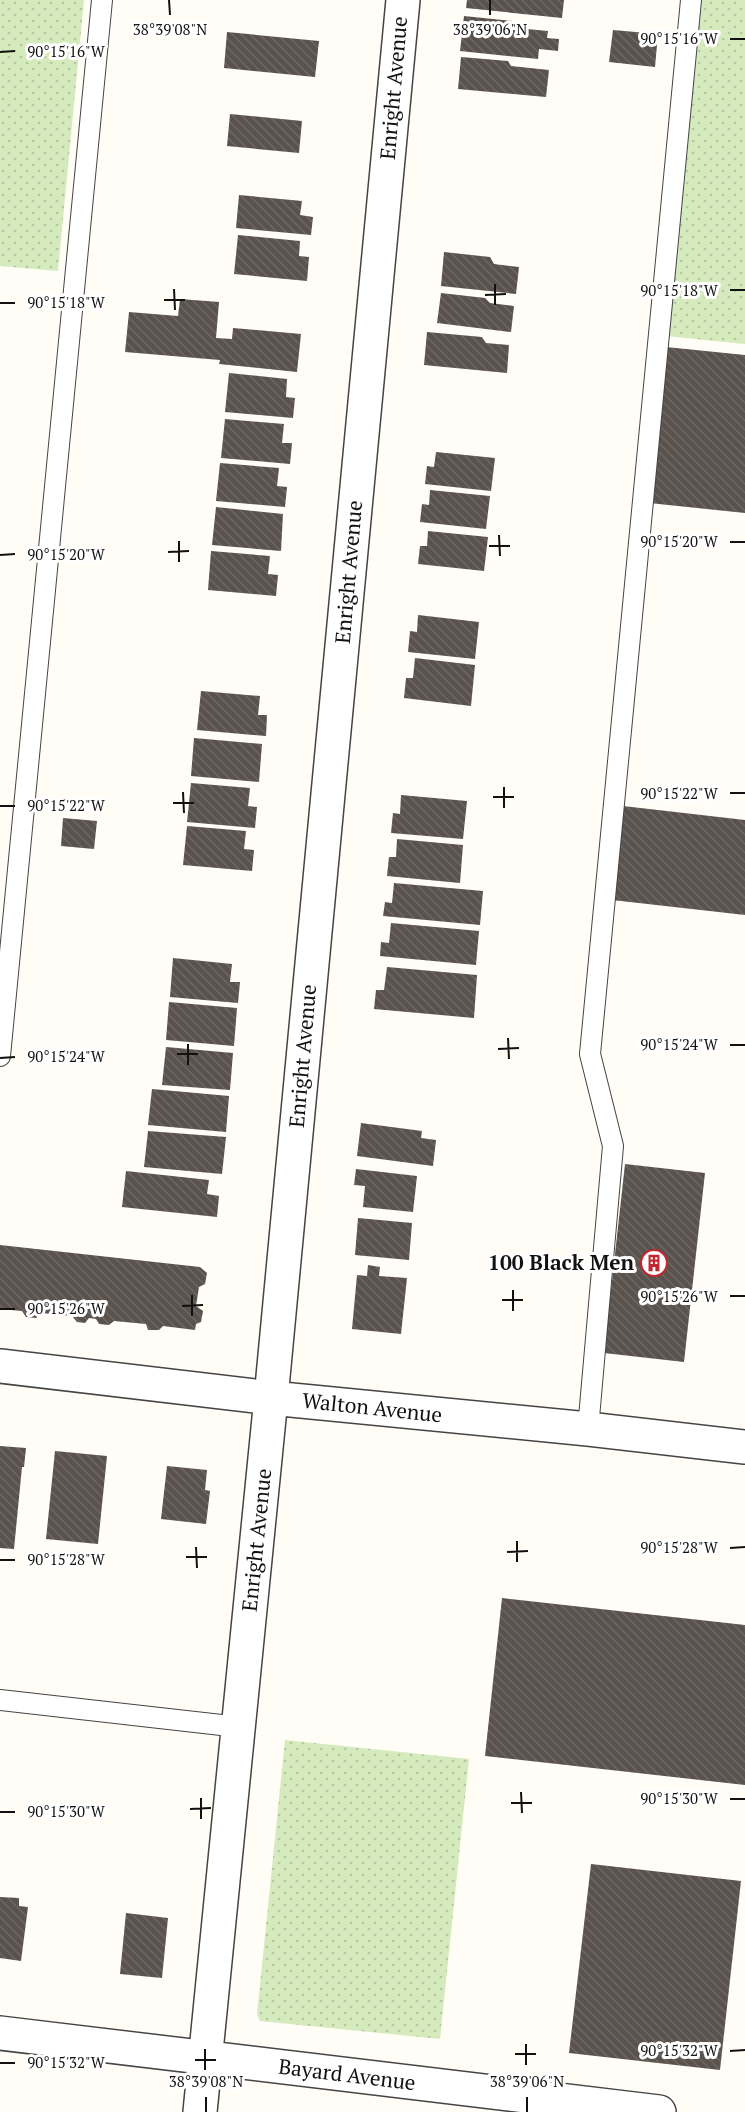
<svg xmlns="http://www.w3.org/2000/svg" width="745" height="2112" font-family="'PT Serif',serif">
<style>
.grass{fill:url(#grass-dots)}
.building{fill:url(#building-back-hatch)}
.lines{fill:none;stroke-linecap:round;stroke-linejoin:round}
.lane-casing{stroke:#444;stroke-width:22}
.street-casing{stroke:#444;stroke-width:36}
.lane{stroke:#fff;stroke-width:20}
.street{stroke:#fff;stroke-width:33}
.ticks{fill:none;stroke:#111;stroke-width:2}
.labels{text-anchor:middle;stroke-width:6;stroke-linejoin:round;paint-order:stroke}
.street-label{font-size:21px;fill:#111;stroke:#fff}
.poi-label{font-size:21px;font-weight:bold;fill:#111;stroke:#fff;text-anchor:end}
.ticks-label{font-size:15px;text-anchor:middle;fill:#111;stroke:#fff;stroke-width:6;stroke-linejoin:round;paint-order:stroke}
</style>
<defs>
<pattern id="grass-dots" width="8" height="8" patternUnits="userSpaceOnUse" patternTransform="scale(1.5)"><rect width="8" height="8" fill="#d5ebbd"/><path d="M2 2h.1M6 6h.1" fill="none" stroke="#b6c8a1" stroke-width="1.8" stroke-linecap="round"/></pattern>
<pattern id="building-back-hatch" width="6" height="6" patternUnits="userSpaceOnUse" patternTransform="scale(1.5)"><rect width="6" height="6" fill="#5a524d"/><path d="M-1 5l2 2M0 0l6 6M5-1l2 2" fill="none" stroke="#6d6662"/></pattern>
</defs>
<rect width="100%" height="100%" fill="#fffdf5"/>
<path class="grass" d="M0 0H84L58 271 0 266Z
M700 0H745V344L666 336Z
M285 1740 469 1759 440 2039 260 2021 257 2014Z"/>
<path class="building" d="M467 0H564L562 18 466 8Z
M464 16 513 21 517 28 548 31 547 38 559 39 558 51 539 49 538 59 460 51Z
M613 30 658 34 655 67 609 62Z
M227 32 319 41 315 77 224 68Z
M461 57 508 61 511 66 549 70 546 97 458 89Z
M230 114 302 121 299 153 227 146Z
M239 195 302 201 300 215 313 217 311 235 236 228Z
M238 235 300 241 299 256 309 257 307 281 234 274Z
M444 252 490 257 494 264 519 267 516 294 441 286Z
M441 293 485 298 490 303 514 306 511 332 437 323Z
M180 299 219 302 216 338 232 339 233 328 301 334 297 372 219 364 220 360 125 352 129 312 178 316Z
M427 332 482 337 486 343 509 345 507 373 424 365Z
M666 347 745 355V513L649 503Z
M229 373 287 379 286 397 295 398 293 418 225 412Z
M225 419 284 424 282 443H292L290 464 221 458Z
M436 452 495 458 491 491 425 484 427 466 434 467Z
M220 463 279 468 277 486 287 487 285 507 216 501Z
M430 490 490 496 486 529 420 522 422 504 429 505Z
M216 507 283 514 281 551 212 545Z
M428 531 488 537 484 571 418 564 420 546H427Z
M211 551 270 556 268 574 278 575 276 596 208 590Z
M418 615 479 622 475 659 408 652 410 631 417 632Z
M415 658 475 665 471 706 404 698 406 678H413Z
M201 691 260 696 258 715H267L266 736 197 730Z
M194 738 262 744 259 782 191 776Z
M191 783 250 788 248 806 257 807 255 828 187 822Z
M401 795 467 801 463 839 391 833 393 813 400 814Z
M623 806 745 820V915L612 900Z
M63 818 97 821 94 849 61 846Z
M187 826 246 831 244 849 254 850 252 871 183 865Z
M397 839 463 845 460 883 387 876 389 857H396Z
M394 883 483 891 480 925 383 916 385 902 392 903Z
M391 923 479 931 476 965 380 956 381 942 389 943Z
M173 958 232 964 230 982H240L238 1003 170 997Z
M387 967 477 975 474 1018 374 1009 376 990H384Z
M169 1002 237 1008 234 1046 166 1040Z
M166 1047 233 1053 230 1090 162 1085Z
M152 1089 229 1096 226 1132 148 1125Z
M361 1123 422 1131 421 1138 436 1140 433 1166 357 1156Z
M148 1131 226 1137 222 1174 144 1167Z
M625 1164 705 1173 684 1362 604 1353Z
M356 1169 417 1176 413 1212 363 1207 365 1186 354 1185Z
M126 1171 209 1180 207 1194 219 1196 217 1217 122 1207Z
M358 1218 412 1223 409 1260 355 1255Z
M0 1245 200 1267 207 1273 205 1284 199 1287 196 1306 203 1311 201 1322 196 1324 195 1330 163 1326 159 1330H148L146 1324 114 1321 109 1325 99 1324 96 1319 89 1318 85 1323 77 1322 72 1316 41 1313 36 1318 26 1317 22 1311 0 1309Z
M368 1265 380 1267 379 1276 407 1278 401 1334 352 1329 357 1275 367 1276Z
M0 1446 26 1448 24 1467H22L14 1549 0 1548Z
M55 1451 107 1456 98 1544 46 1539Z
M167 1466 207 1470 205 1490 210 1491 206 1524 161 1519Z
M502 1598 745 1625V1785L485 1756Z
M591 1864 741 1881 720 2070 569 2053Z
M0 1897 19 1898V1906L28 1907 21 1961 0 1958Z
M126 1913 168 1918 162 1978 120 1974Z"/>
<g class="lines">
<defs>
<path id="lane" d="M0 1056 102 0
M588 1429 613 1146 590 1054 691 0
M0 1700 239 1727"/>
<path id="street" d="M0 1366 271 1398 588 1429 745 1447
M0 2033 659 2112
M200 2112 271 1398 403 0"/>
</defs>
<use href="#lane" class="lane-casing"/>
<use href="#street" class="street-casing"/>
<use href="#lane" class="lane"/>
<use href="#street" class="street"/>
</g>
<path class="ticks" d="M169 0 170 15M490 0V15M730 39H745M0 52 15 51M495 284V305M174 289 175 310M730 290H745M485 295 506 294M164 300H185M0 303H15M499 535 500 556M179 541V562M730 542H745M489 546H510M168 552 189 551M0 555 15 554M504 787V808M183 792 184 813M730 793H745M493 797H514M173 803H194M0 806H15M508 1038 509 1059M188 1044V1065M730 1045H745M498 1049 519 1048M177 1054H198M0 1058 15 1057M513 1290V1311M192 1295V1316M730 1296H745M502 1300H523M182 1306 203 1305M0 1309H15M517 1541V1562M196 1547 197 1568M730 1548 745 1547M507 1552 528 1551M186 1557H207M0 1560H15M521 1792 522 1813M201 1798V1819M730 1799H745M511 1803H532M190 1809 211 1808M0 1812H15M526 2044V2065M205 2049V2070M730 2051 745 2050M515 2054H536M195 2060H216M0 2063H15M206 2097V2112M527 2097V2112"/>
<defs>
<symbol id="building-ring" viewBox="-11 -11 22 22"><circle r="9.5" fill="#fff" stroke="#c4262e" stroke-width="1.5"/><path d="M-4-6H4V6H1V3H-1V6H-4ZM-2.5-4.3h1.7v1.8h-1.7ZM.8-4.3h1.7v1.8H.8ZM-2.5-1h1.7V.8h-1.7ZM.8-1h1.7V.8H.8Z" fill="#c4262e"/></symbol>
</defs>
<g fill-rule="evenodd">
<use href="#building-ring" x="639" y="1248" width="30" height="30"/>
</g>
<g class="labels">
<g class="street-label">
<text transform="translate(394 88) rotate(-85)" y="7">Enright Avenue</text>
<text transform="translate(349 572) rotate(-85)" y="7">Enright Avenue</text>
<text transform="translate(303 1056) rotate(-85)" y="7">Enright Avenue</text>
<text transform="translate(372 1408) rotate(6)" y="7">Walton Avenue</text>
<text transform="translate(257 1540) rotate(-84)" y="7">Enright Avenue</text>
<text transform="translate(347 2075) rotate(7)" y="7">Bayard Avenue</text>
</g>
<g class="poi-label">
<text x="634" y="1270">100 Black Men</text>
</g>
</g>
<g class="ticks-label">
<text x="170" y="35">38°39'08"N</text>
<text x="490" y="35">38°39'06"N</text>
<text x="679" y="44">90°15'16"W</text>
<text x="66" y="57">90°15'16"W</text>
<text x="679" y="296">90°15'18"W</text>
<text x="66" y="308">90°15'18"W</text>
<text x="679" y="547">90°15'20"W</text>
<text x="66" y="560">90°15'20"W</text>
<text x="679" y="799">90°15'22"W</text>
<text x="66" y="811">90°15'22"W</text>
<text x="679" y="1050">90°15'24"W</text>
<text x="66" y="1062">90°15'24"W</text>
<text x="679" y="1302">90°15'26"W</text>
<text x="66" y="1314">90°15'26"W</text>
<text x="679" y="1553">90°15'28"W</text>
<text x="66" y="1565">90°15'28"W</text>
<text x="679" y="1804">90°15'30"W</text>
<text x="66" y="1817">90°15'30"W</text>
<text x="679" y="2056">90°15'32"W</text>
<text x="66" y="2068">90°15'32"W</text>
<text x="206" y="2087">38°39'08"N</text>
<text x="527" y="2087">38°39'06"N</text>
</g>
</svg>
